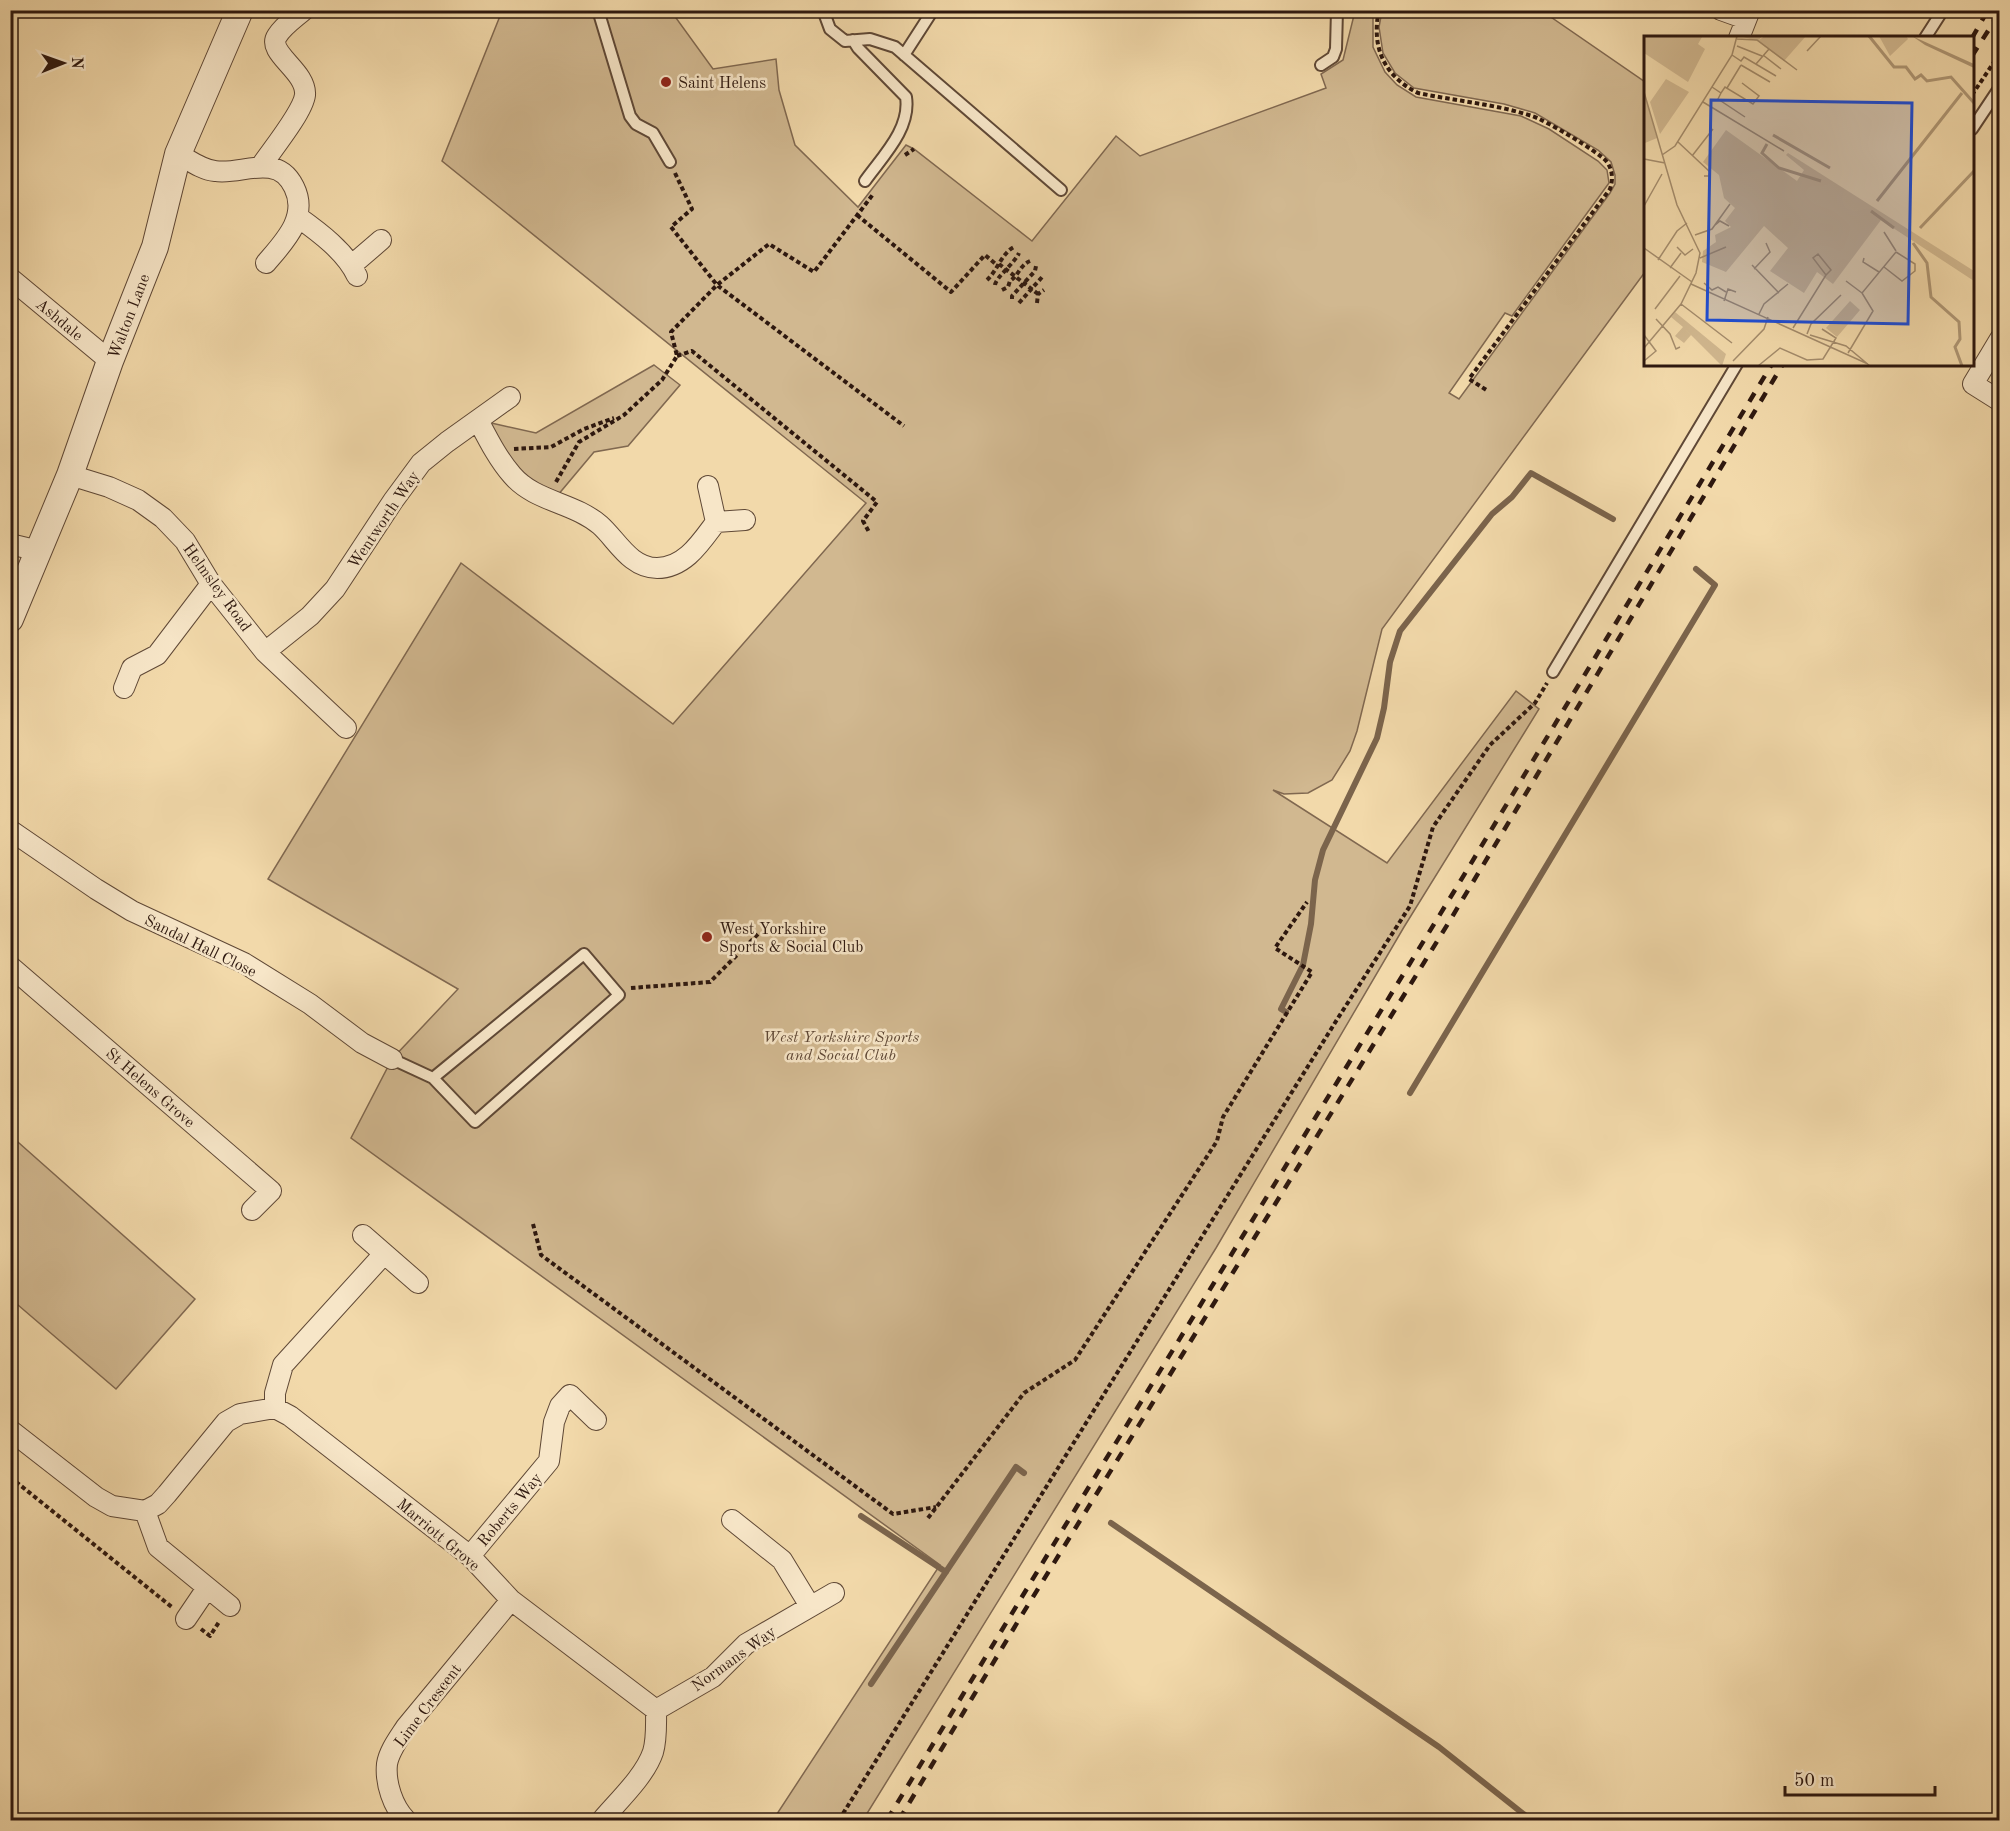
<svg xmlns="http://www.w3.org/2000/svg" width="2010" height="1831" font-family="'Old Standard TT',serif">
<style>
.green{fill:#d1b890;stroke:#806850;stroke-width:1.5}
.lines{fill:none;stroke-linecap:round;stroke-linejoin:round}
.stream{stroke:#7b644c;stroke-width:6}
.service-casing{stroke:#5f4836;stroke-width:14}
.minor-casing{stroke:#5f4836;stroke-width:22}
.tertiary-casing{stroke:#5f4836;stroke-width:28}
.path{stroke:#2e180f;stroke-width:4;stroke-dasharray:4.5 3;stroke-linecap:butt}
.service{stroke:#f7e6c8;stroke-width:10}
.minor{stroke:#f7e6c8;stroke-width:20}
.tertiary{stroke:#f7e6c8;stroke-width:26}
.rail{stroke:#2e180f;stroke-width:4.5;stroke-dasharray:10 10;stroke-linecap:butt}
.poi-dot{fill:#8f2418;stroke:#f7e6c8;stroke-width:2}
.labels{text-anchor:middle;stroke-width:5;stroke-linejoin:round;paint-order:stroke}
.poi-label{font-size:16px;fill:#2e180f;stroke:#f7e6c8;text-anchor:start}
.street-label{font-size:16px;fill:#2e180f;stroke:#f7e6c8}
.park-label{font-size:16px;font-style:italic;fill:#5f4836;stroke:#f7e6c8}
.inset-river{fill:none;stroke:#af9775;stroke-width:3}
.inset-road{fill:none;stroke:#a48c6c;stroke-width:1.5}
.view{fill:#1d4ed8;fill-opacity:0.15;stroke:#1d4ed8;stroke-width:3}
.inset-edge{fill:none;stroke:#2e180f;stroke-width:3}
</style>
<rect width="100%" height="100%" fill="#f2d9aa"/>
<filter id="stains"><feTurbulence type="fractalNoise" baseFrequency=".00333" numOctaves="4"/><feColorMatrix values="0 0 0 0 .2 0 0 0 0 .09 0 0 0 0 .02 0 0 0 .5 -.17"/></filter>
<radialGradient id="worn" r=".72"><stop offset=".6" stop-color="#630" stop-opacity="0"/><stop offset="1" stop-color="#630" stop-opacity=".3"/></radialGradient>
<path class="green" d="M502 11H671L713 69 776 59 779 90 795 145 858 207 906 145 914 149 1032 241 1116 136 1140 156 1326 88 1321 74 1343 60 1355 11H1375L1373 15V47L1385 72 1397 85 1416 97 1521 116 1549 129 1598 161 1607 170 1609 183 1512 316 1505 313 1449 393 1459 399 1610 193 1615 184V175L1611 162 1598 150 1535 113 1504 104 1414 88 1395 73 1383 53 1379 27 1382 11H1542L1645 82V272L1382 629 1357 731 1350 751 1332 780 1308 793 1284 794 1273 790 1387 863 1516 691 1539 709 1404 927 1216 1248 863 1820H773L940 1565 351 1138 392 1059 458 989 268 879 461 563 673 724 866 503 442 161Z
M654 365 680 385 628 446 594 452 552 502 530 492 478 420 536 433Z
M10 1135 195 1299 116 1389 11 1299Z"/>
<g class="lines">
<path class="stream" d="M1286 1012 1281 1009 1303 965 1311 924 1315 880 1323 850 1377 738 1384 708 1390 662 1400 631 1492 514 1512 497 1531 473 1613 519
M1410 1093 1715 585 1696 569
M861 1516 946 1572
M1111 1523 1439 1747 1531 1820
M871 1684 1016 1467 1024 1473"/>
<defs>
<path id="service" d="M598 10 630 116 636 124 653 133 670 162
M823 10 830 29 845 41 870 39 895 47 1061 190
M1925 38 1943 10
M853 40 858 48 906 97C911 129 882 157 865 181
M904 55 933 10
M1321 65 1333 57 1336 49 1337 10
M1972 129 2000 87
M1553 672 1737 364
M392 1059 433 1078 584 954 619 995 475 1122 433 1078"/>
<path id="minor" d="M1721 10 1746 19
M1739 38 1750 10
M178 154C189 160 202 170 215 171 233 174 252 165 270 168 281 169 289 177 294 187 309 217 284 242 266 263
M261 166C271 151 303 112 305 95 307 71 266 53 277 36 283 26 295 18 304 10
M298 217C319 232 346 252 357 276
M352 265 381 240
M10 278 110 361
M2000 339 1973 384 2000 401
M478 420C488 439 498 459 512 475 535 502 573 502 600 525 617 540 630 568 657 568 685 568 701 542 716 522
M70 475 109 487 138 500 163 518 185 541 211 584 265 652 346 728
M708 486 716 522 745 520
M10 544 39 551
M265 652 310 616 335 589 393 501 421 463 447 442 510 397
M124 688 132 668 157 655 211 584
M10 830 96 889 132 911 244 963 310 1004 362 1043 392 1059
M10 966 271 1191 252 1210
M363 1235 418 1283
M275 1408V1393L283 1365 383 1255
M10 1430 96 1497 112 1506 145 1511 158 1504 167 1494 226 1422 240 1414 275 1408 290 1416 470 1556 511 1600 656 1710
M145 1511 158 1547 230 1606
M732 1520 782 1560 810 1606
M470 1556 549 1461 554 1422 560 1406 570 1395 596 1420
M186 1619 207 1588
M656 1710 713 1677 746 1644 834 1593
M406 1820C393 1807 385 1783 387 1764 389 1751 399 1738 406 1727L511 1600
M602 1820C618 1801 645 1776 653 1752 657 1739 656 1723 656 1710"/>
<path id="tertiary" d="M10 619 70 475 110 361 155 247 178 154 240 10"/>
</defs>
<use href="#service" class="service-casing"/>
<use href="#minor" class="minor-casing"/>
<use href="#tertiary" class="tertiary-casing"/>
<path class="path" d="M1379 10C1371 47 1384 76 1418 93 1456 101 1495 104 1532 116 1545 120 1599 152 1607 162 1613 171 1613 180 1610 189L1469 379 1488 391
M1972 95 2000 53
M905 155 914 149
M675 173 692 209 671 227 717 285 904 426
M857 215 951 292 985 255 998 266
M999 264 1038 294
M987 280C997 271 1002 253 1014 247
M995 285C996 277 1014 264 1019 253
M1002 290 1008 287 1010 281C1019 275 1020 265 1030 261
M1012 299V296L1035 271 1036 266
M1019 303 1043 276
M1037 303 1038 294 1044 290
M677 356 692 351 877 502 863 521 869 532
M514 449 551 447 584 429 614 418
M556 482 579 442 624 415 662 380 677 356 671 332 717 285 769 244 814 272 874 193
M631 988 710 982 759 933
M533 1224 541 1255 893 1514 936 1507
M10 1477 173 1608
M928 1518 1024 1393 1075 1360 1217 1141 1223 1117 1312 972 1275 948 1307 902
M201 1629 210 1636 219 1622
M839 1820 1338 1018 1410 906 1433 827 1490 745 1535 703 1547 683"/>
<use href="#service" class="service"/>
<use href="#minor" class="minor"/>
<use href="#tertiary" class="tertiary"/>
<path class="rail" d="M1972 38 1988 10
M1972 56 2000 12
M887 1820 1060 1534 1458 885 1772 364
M899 1820 1020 1618 1449 922 1783 364"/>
</g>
<g class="poi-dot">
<circle cx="666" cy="82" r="6"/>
<circle cx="707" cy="937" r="6"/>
</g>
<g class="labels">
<g class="poi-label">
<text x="678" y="88">Saint Helens</text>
<text x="719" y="934">West Yorkshire<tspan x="719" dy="18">Sports &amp; Social Club</tspan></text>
</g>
<g class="street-label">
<text transform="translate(128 316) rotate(-69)" y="6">Walton Lane</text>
<text transform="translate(60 319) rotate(40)" y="6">Ashdale</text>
<text transform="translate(383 519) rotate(-56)" y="6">Wentworth Way</text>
<text transform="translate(218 587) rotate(54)" y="6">Helmsley Road</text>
<text transform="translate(201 945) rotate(26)" y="6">Sandal Hall Close</text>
<text transform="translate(151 1087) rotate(41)" y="6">St Helens Grove</text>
<text transform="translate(509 1509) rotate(-50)" y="6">Roberts Way</text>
<text transform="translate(439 1534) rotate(40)" y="6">Marriott Grove</text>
<text transform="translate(733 1658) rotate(-36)" y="6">Normans Way</text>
<text transform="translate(427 1705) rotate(-53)" y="6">Lime Crescent</text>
</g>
<g class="park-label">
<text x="841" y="1042">West Yorkshire Sports<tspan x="841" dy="18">and Social Club</tspan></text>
</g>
</g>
<g transform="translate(1644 36)">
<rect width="330" height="330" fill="#f2d9aa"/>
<path d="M0 0 58 1 54 8 61 13 44 46 0 17ZM96 0H118L115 4 121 0H162L140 25 113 5ZM235 0H262L264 3 246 20ZM22 43 45 56 16 98 6 66ZM0 56 13 102 1 107 0 123ZM82 94 153 145 160 134 142 119 144 117 330 235V245L237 184 189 248 173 236 160 257 126 235 144 212 120 190 82 236 58 226 59 215 72 206 71 199 87 191 81 185 91 172 80 162 75 139 59 126ZM206 265 216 274 193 301 182 292ZM31 276 82 318 78 330 41 293 47 299 40 307 31 300 39 291 27 281Z" fill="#d1b890"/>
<path d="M268 0 330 28V32L281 9Z" fill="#af9775"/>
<path class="inset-river" d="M225 0 250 31H262L271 43 277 39 283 45 307 41 330 67M129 99 186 132M123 108 118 117 135 132 177 145M233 165 318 57M227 175 250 192M276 192 330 135M269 207 283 227 287 261 315 286 316 303 311 311 318 330"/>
<path class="inset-road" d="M93 3 113 4 153 34M93 10 118 20M163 15 177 0M88 19 97 25 100 21 132 40M119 19 137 33M112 28 125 13M97 29 126 46M68 51 77 57 81 51 109 68 115 60 98 47M83 52 97 29M0 56 33 169 56 217 52 237 37 268 0 312M77 57 74 63 101 81M59 66 140 115M34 106 66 136 65 140H60M18 119 31 110 88 19 93 0M48 120 69 93M0 123 21 127M0 170 18 138M70 190 76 185 85 190M240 196 252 215M51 199 68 193 86 168M33 211 41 219 49 213M0 212 48 246M56 222 82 211M220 222 219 226 235 236M14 224 33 195 43 187M108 229 135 257M240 231 258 245 271 235V228L252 216M26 232 37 217M110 233 126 216 122 207M202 245 218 257M60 247 68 254 74 251 82 256M47 248 224 328M80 265 84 253 92 256M37 268 88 307M11 273 36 240M115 278 120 268 144 248M12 283 26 298 32 313 36 311M149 292 182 239 169 222 174 218 187 234 182 239M163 298 167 288 197 259M0 299 12 315 0 325M166 299 202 310 226 330M204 317 229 275 218 257 252 216M89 325 120 293 124 281M114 330 136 312 163 324 179 323 192 302 178 293"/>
<path class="view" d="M67 64 268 67 264 288 63 284Z"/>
<rect width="330" height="330" class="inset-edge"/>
</g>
<rect width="2010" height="1831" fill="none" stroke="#f2d9aa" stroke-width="36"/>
<rect x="12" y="12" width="1986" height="1807" fill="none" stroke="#2e180f" stroke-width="3"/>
<rect x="18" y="18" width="1974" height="1795" fill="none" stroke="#2e180f" stroke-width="1.5"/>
<g transform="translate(63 63) rotate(89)" stroke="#f7e6c8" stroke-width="4.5" paint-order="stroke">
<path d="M0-4.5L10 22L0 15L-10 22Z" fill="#2e180f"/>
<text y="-9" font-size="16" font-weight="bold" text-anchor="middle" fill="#2e180f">N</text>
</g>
<path d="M1785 1786v9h150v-9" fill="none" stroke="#2e180f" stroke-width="3"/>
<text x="1794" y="1786" font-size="18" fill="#2e180f" stroke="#f7e6c8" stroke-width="4.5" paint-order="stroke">50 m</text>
<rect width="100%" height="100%" filter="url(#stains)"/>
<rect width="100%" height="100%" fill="url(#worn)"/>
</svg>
